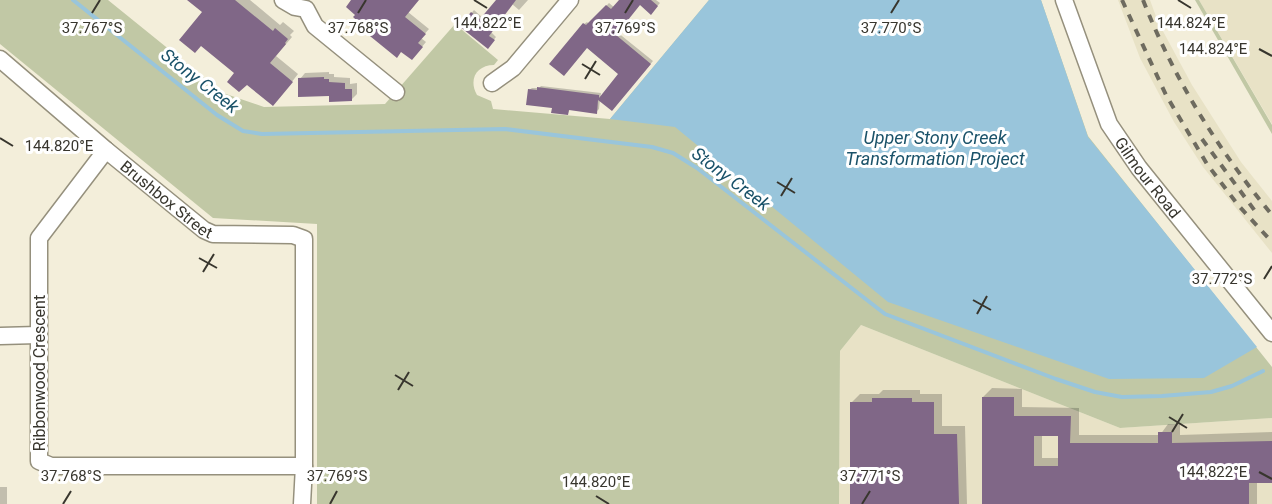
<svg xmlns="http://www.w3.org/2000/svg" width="1272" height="504" font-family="Roboto,sans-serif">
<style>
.built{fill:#e8e2c6}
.green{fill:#c1c8a5}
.water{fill:#99c5db}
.shadow{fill:#0003;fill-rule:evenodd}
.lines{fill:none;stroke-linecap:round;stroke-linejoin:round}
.stream{stroke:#99c5db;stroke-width:4}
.building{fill:#806787;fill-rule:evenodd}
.minor-casing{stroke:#95907d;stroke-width:19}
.minor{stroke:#fff;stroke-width:16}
.rail{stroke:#6e6b5f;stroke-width:4;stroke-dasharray:8 8;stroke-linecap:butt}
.ticks{fill:none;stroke:#38362e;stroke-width:2}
.labels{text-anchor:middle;stroke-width:6;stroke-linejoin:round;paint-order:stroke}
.street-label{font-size:16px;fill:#38362e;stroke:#fff}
.water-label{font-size:18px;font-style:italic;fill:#1a5269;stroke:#fff}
.ticks-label{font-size:15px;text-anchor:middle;fill:#38362e;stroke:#fff;stroke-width:6;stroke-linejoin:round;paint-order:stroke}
</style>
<rect width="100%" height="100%" fill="#f3eeda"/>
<path class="built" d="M1118 0H1150L1158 22 1192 85 1241 162 1272 201V253L1203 167 1174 122 1140 58Z
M1199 0H1272V125V124Z
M861 325 1120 428 1272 418V504H839L840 351Z"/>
<path class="green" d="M0 0H108L223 93 264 107 385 104 455 24 498 60 494 65C477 65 468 79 477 95L491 101 493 109 610 119 709 0H1041L1088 136 1272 367V418L1120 428 861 325 840 351 839 504H317V224L213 218 0 44Z
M1195 0H1199L1272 125V134Z"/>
<path class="water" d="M709 0H1041L1088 137 1257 347 1204 378 1109 379 888 302 675 127 610 119Z"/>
<path class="shadow" d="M190 0H250L280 25 283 22 294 31 290 35 292 37 276 56 298 74 280 97 247 83 236 73 204 12Z
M352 0H418L408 12 429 29 421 38 426 42 416 54 357 15Z
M498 0H528L519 10 512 4 491 32 496 37 488 47 461 26 474 10 483 18Z
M621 0H656L660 3 651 13 640 4 617 32 653 61 614 107 600 99 599 109 596 112 570 109 568 113 553 106 529 90 532 88H539L541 86 601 93 600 99 621 74 584 24 587 22 589 24 609 3 615 8Z
M329 72V74H334V77L350 78V84L357 83V94L351 100 330 95 300 79 305 73Z
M992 388 1022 389V407L1079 408V435H1160L1168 424H1180V435L1272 432V481H1257V504H983V397ZM1042 434H1060L1059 458H1042Z
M883 390H920V394H942V426H965L967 504H851V403L860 394H879Z
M0 487H7V504H0Z"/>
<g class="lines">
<path class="stream" d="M73 0 217 115 243 131 262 134 505 129 652 147 673 153 697 168 885 314 1056 379 1095 392 1122 397 1162 396 1211 392 1232 386 1263 371"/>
</g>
<path class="building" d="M187 0H235L273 31 275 28 288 39 285 43 286 44 270 63 293 82 273 106 247 85 239 92 227 82 234 73 201 46 195 53 179 40 202 12Z
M351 0H419L405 17 426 34 418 43 423 47 412 60 401 52 397 58 365 32 367 30 353 17 355 15 346 7Z
M496 0H516L489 36 495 40 488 49 459 26 471 12 480 19Z
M619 0H651L658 6 651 15 640 5 616 35 651 64 612 111 598 100 597 114 569 110 568 115 551 113 552 108 526 105 528 89 537 90V87L599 95V98L618 74 587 48 564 76 549 64 583 23 586 25 606 5 611 9Z
M324 77V79H329V82L345 83V89H352V101L329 102V96L298 97V78Z
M982 397H1014V416H1071L1070 443H1158V432H1172V443L1272 441V483H1249V504H982ZM1034 436H1058V466H1034Z
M872 398H912V402H934V434H957L959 504H850V402H872Z"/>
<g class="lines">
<defs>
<g id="minor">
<path d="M283 0 295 7 306 9 315 26 396 92"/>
<path id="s1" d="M1064 0 1109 124 1139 168 1272 333"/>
<path id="s2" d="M0 59 106 150 204 230 213 234 293 235 304 239V466L302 504"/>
<path d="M492 83 513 68 570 0"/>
<path d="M106 150 39 238V461L51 466H304"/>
<path d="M0 336 38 335"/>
</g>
</defs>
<use href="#minor" class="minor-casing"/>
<use href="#minor" class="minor"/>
<path class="rail" d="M1122 0 1166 95 1207 164 1238 205 1272 242
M1143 0C1175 81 1217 148 1272 215
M1202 139 1255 211"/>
</g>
<path class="ticks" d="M474 0 487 8M1178 0 1191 8M92 13 100 0M358 13 366 0M625 13 633 0M891 13 899 0M1259 49 1272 56M582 64 600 75M585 79 596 61M0 138 13 146M777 182 795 193M781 196 792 178M199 258 217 268M203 272 214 254M1264 279 1272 266M973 300 991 310M977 314 987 296M395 375 413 386M398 390 409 372M1169 417 1187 428M1172 432 1183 414M1259 472 1272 479M596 496 609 504M63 504 71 491M330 504 337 491M862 504 870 491"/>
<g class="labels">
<g class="street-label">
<text dy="6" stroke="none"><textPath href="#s1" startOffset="198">Gilmour Road</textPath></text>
<text dy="6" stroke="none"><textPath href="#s2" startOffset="218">Brushbox Street</textPath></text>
<text transform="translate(39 373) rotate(-90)" y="6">Ribbonwood Crescent</text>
</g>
<g class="water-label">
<text transform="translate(200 81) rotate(38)" y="6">Stony Creek</text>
<text x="935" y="144">Upper Stony Creek<tspan x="935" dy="21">Transformation Project</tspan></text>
<text transform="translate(731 179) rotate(37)" y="6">Stony Creek</text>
</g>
</g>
<g class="ticks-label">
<text x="487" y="28">144.822°E</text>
<text x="1191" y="28">144.824°E</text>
<text x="92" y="33">37.767°S</text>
<text x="358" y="33">37.768°S</text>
<text x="625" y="33">37.769°S</text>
<text x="891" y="33">37.770°S</text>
<text x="1213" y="54">144.824°E</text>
<text x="59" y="151">144.820°E</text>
<text x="1222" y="284">37.772°S</text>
<text x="1213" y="477">144.822°E</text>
<text x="71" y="481">37.768°S</text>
<text x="337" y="481">37.769°S</text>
<text x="870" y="481">37.771°S</text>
<text x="596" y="487">144.820°E</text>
</g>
</svg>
